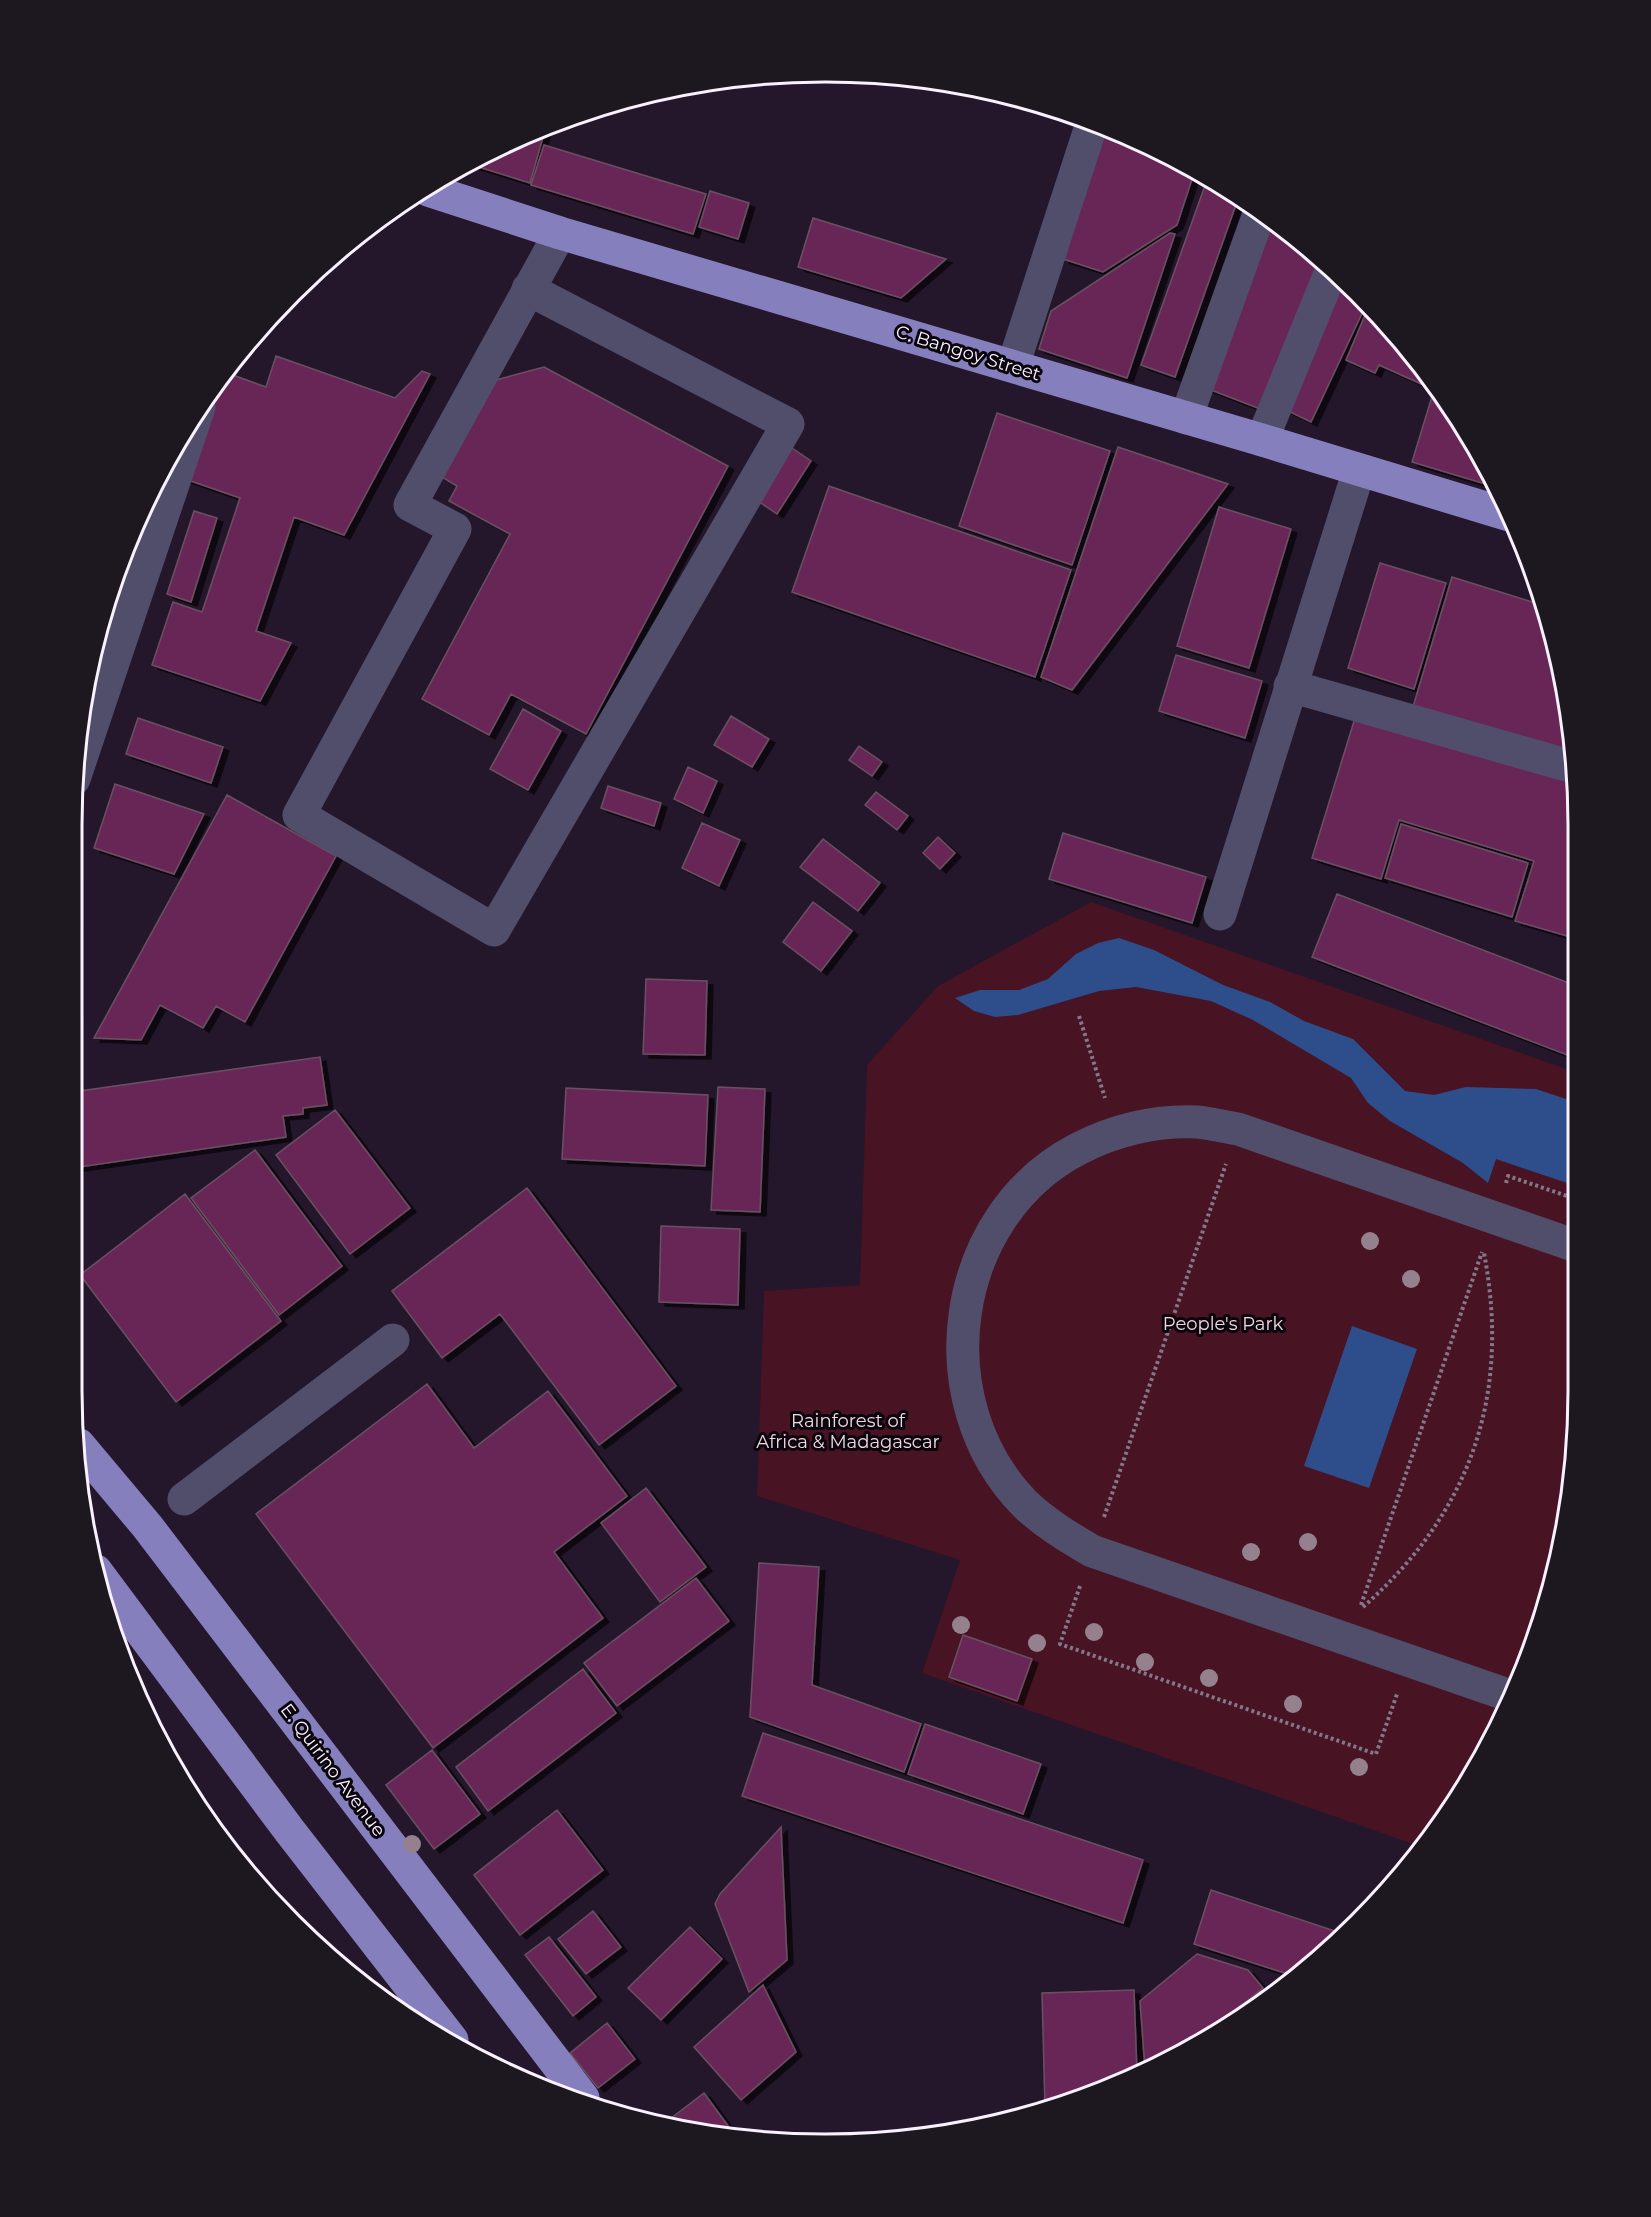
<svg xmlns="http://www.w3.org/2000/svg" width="1651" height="2217" font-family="Montserrat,sans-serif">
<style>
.green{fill:#481323}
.water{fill:#2e4e8b}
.building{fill:#682856;stroke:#6b5062;stroke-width:1.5;filter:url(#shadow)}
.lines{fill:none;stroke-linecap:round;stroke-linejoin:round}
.path{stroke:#837889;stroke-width:4;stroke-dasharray:3 3;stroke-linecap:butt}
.minor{stroke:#514e6c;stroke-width:33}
.major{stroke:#867fbd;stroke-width:33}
.tree{fill:#95818d}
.labels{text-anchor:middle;stroke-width:6;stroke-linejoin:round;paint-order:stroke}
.street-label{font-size:18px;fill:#f9f1fd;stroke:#0a050d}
.park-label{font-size:18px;fill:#f2d9dd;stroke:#0a050d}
.rim{fill:none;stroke:#f9f1fd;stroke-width:3}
</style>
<defs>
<filter id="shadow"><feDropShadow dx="6" dy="4" stdDeviation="0" flood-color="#0009"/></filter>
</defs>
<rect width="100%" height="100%" fill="#24162b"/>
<path class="green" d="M1091 902 1575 1072 1577 1441 1539 1633 1478 1768 1422 1847 922 1673 960 1560 757 1496 764 1291 860 1285 867 1065 938 986Z"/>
<path class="water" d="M1119 938 1154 950 1223 985 1270 1002 1304 1021 1353 1039 1405 1091 1434 1095 1466 1087 1536 1089 1575 1102 1576 1186 1496 1159 1488 1183 1463 1163 1390 1121 1368 1103 1351 1078 1253 1020 1211 1001 1136 987 1099 991 1018 1015 995 1017 974 1011 955 998 980 990H1019L1048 979 1076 954 1098 943Z
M1352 1326 1417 1349 1369 1488 1304 1466Z"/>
<path class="building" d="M1105 129 1195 170 1177 225 1103 272 1063 259Z
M545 130 530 183 469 164 493 150Z
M544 145 706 194 693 234 531 185Z
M1208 177 1238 199 1175 377 1141 365Z
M710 191 749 203 738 239 699 227Z
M813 218 946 259 901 298 798 267Z
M1272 223 1322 259 1263 410 1206 388Z
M1170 233 1175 234 1127 378 1039 349 1051 311Z
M1343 282 1366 305 1311 422 1284 409Z
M1368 308 1423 367 1437 391 1379 365 1375 373 1346 360Z
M276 356 395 398 422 371 430 374 344 535 294 517 256 631 291 643 260 701 152 665 173 602 202 612 240 498 162 471 199 407 227 373 266 387Z
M544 367 728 466 586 734 511 694 489 735 422 699 510 534 449 501 457 486 442 477 492 381Z
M1433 393 1440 396 1492 486 1412 462Z
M997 413 1110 451 1072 565 959 526Z
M789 446 811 461 777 514 755 499Z
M1118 447 1228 484 1072 690 1041 677Z
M829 486 1071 570 1035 677 792 592Z
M1219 507 1291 529 1249 668 1177 646Z
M194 511 217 518 191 602 167 594Z
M1380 563 1446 583 1414 689 1348 668Z
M1452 577 1539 604 1573 727V759L1412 710Z
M1176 655 1262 681 1245 738 1159 711Z
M1358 708 1573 774 1574 938 1515 921 1534 861 1399 820 1381 879 1312 858Z
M523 709 561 731 528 790 490 769Z
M731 716 769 739 752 767 714 745Z
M138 718 223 747 211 783 126 754Z
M859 746 882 762 872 776 849 760Z
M688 767 717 781 703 813 674 799Z
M115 784 204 814 174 874 94 848Z
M608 786 661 803 654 826 601 808Z
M876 792 908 816 897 830 865 805Z
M227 795 336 856 245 1022 216 1006 203 1028 160 1005 141 1040 94 1038Z
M702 823 740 840 719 886 682 868Z
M1401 824 1528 863 1512 917 1385 878Z
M1063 833 1206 877 1192 923 1049 879Z
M938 837 955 853 940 869 923 853Z
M823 839 880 883 858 911 800 867Z
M1337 894 1574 985 1575 1058 1312 957Z
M813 902 852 931 821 971 783 942Z
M646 979 707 981 705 1055 643 1054Z
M320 1057 327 1105 303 1108V1114L283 1116 286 1137 73 1168V1092Z
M718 1087 765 1089 760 1212 711 1210Z
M566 1088 708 1095 705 1166 562 1159Z
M335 1110 410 1208 350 1254 276 1155Z
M255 1150 342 1266 279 1315 191 1198Z
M527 1188 676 1386 599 1445 500 1314 442 1358 392 1291Z
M185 1194 281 1321 176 1402 80 1275Z
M661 1226 740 1229 738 1305 659 1302Z
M427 1384 474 1448 548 1391 627 1496 554 1552 603 1618 433 1748 256 1514Z
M646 1488 706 1567 660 1602 601 1523Z
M759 1563 819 1567 812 1685 921 1724 904 1772 750 1717Z
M696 1578 729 1621 617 1706 584 1663Z
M963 1635 1032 1659 1017 1701 949 1677Z
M583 1669 616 1713 488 1811 456 1767Z
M925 1724 1041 1764 1023 1814 908 1774Z
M763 1733 1143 1860 1123 1923 742 1796Z
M432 1750 480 1814 434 1849 386 1785Z
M557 1810 603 1870 520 1935 474 1875Z
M781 1827 787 1960 749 1992 715 1904 720 1894Z
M1211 1890 1344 1934 1297 1977 1194 1944Z
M593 1911 621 1947 586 1974 558 1939Z
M690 1927 722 1959 661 2020 628 1988Z
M549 1937 596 1997 573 2016 525 1955Z
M1197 1954 1248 1970 1263 1988 1210 2032 1145 2069 1140 2001Z
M1284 1983 1289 1984 1257 2005 1256 2003Z
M763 1985 796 2052 741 2100 694 2047Z
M1134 1990 1137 2074 1114 2088 1045 2108 1042 1993Z
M607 2023 635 2059 598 2088 570 2053Z
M704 2093 734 2134 679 2131 662 2125Z"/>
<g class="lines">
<path class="path" d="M1079 1016 1105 1098
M1506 1183 1508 1176 1576 1199
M1104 1517 1226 1164
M1080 1586 1060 1644 1376 1754 1397 1694
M1361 1605 1482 1252
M1363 1607C1471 1512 1511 1395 1484 1253"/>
<path class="minor" d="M528 289 788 424 494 930 299 815 455 529 410 505 560 233
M1013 366 1092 123
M1186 418 1259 214
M1262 440 1332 269
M1290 686 1573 767
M74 779 199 407
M1220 914 1359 470
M184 1499 393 1340
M1511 1696 1092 1551C1068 1537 1045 1523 1025 1504 924 1401 949 1216 1078 1149 1114 1130 1157 1120 1197 1122 1211 1123 1224 1127 1238 1129L1576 1246"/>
<path class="major" d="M428 190 560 233 1262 440 1509 515
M79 1445 147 1526 583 2098
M96 1571 289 1830 452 2040"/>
</g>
<g class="tree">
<circle cx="1370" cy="1241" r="9"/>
<circle cx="1411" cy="1279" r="9"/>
<circle cx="1308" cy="1542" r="9"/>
<circle cx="1251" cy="1552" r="9"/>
<circle cx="961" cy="1625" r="9"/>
<circle cx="1094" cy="1632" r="9"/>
<circle cx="1037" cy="1643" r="9"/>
<circle cx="1145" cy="1662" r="9"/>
<circle cx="1209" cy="1678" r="9"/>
<circle cx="1293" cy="1704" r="9"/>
<circle cx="1359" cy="1767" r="9"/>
<circle cx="412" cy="1844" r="9"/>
</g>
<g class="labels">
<g class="street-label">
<text transform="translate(968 353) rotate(17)" y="6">C. Bangoy Street</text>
<text transform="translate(333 1770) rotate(53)" y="6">E. Quirino Avenue</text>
</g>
<g class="park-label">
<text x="1223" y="1330">People's Park</text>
<text x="848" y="1427">Rainforest of<tspan x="848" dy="21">Africa &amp; Madagascar</tspan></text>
</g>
</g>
<path d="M0 0H1651V2217H0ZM825 82H825A743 743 0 0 1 1568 825V1391A743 743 0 0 1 825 2134H825A743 743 0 0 1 82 1391V825A743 743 0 0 1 825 82Z" fill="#1d1820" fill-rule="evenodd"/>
<path class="rim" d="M825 82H825A743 743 0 0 1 1568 825V1391A743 743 0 0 1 825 2134H825A743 743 0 0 1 82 1391V825A743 743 0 0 1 825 82Z"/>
</svg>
